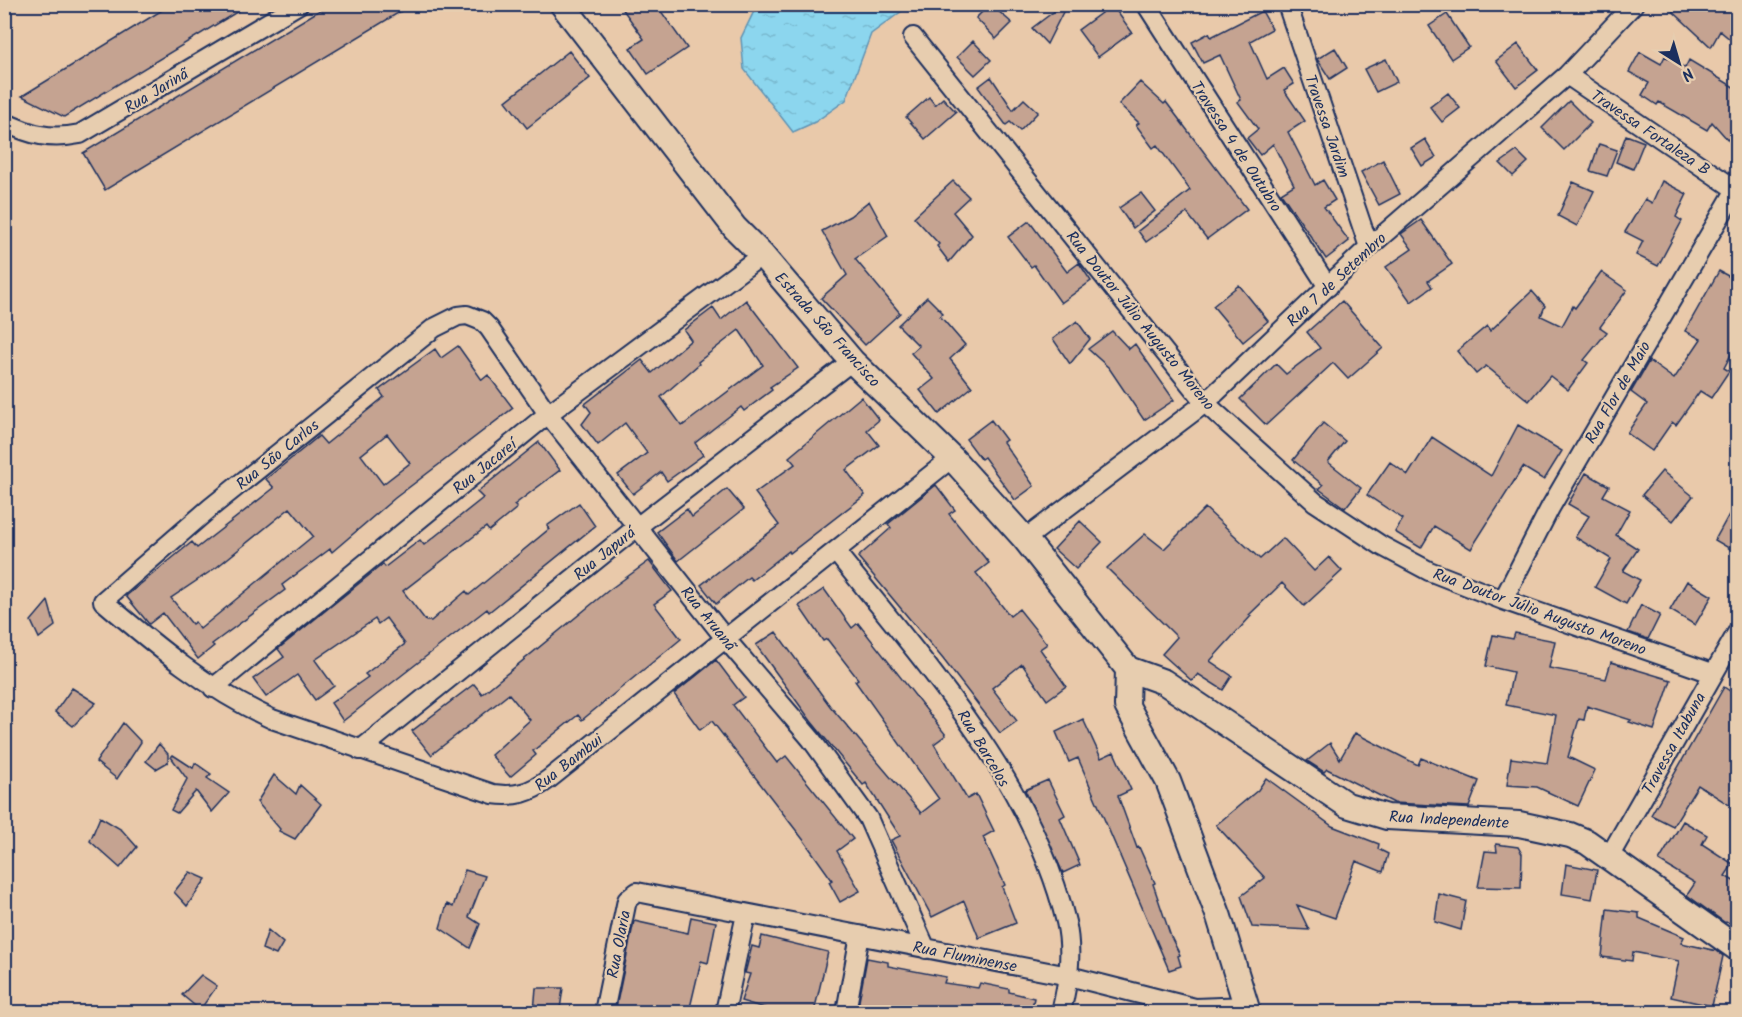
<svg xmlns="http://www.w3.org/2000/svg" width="1742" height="1017" font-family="Kalam,sans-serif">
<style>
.water{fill:url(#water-ripples);stroke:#5f93b4;stroke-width:1.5}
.building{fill:#c5a391;stroke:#1b2f5e;stroke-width:1.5;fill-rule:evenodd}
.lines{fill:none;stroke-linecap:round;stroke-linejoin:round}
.minor-casing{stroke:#1b2f5e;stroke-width:22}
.tertiary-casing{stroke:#1b2f5e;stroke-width:28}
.minor{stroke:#e7cdaf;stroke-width:18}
.tertiary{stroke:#e7cdaf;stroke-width:24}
.labels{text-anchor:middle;stroke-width:4.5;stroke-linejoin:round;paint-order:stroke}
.street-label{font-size:16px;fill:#1b2f5e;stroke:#e7cdaf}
</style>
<defs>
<pattern id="water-ripples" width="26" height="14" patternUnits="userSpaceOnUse" patternTransform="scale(1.5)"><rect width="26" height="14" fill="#8cd6ee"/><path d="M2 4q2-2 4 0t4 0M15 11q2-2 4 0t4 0" fill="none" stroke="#78b8ce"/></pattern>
</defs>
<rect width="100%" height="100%" fill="#e9c9aa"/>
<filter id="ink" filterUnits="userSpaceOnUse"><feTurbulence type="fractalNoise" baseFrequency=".0167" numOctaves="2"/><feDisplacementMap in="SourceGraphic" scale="12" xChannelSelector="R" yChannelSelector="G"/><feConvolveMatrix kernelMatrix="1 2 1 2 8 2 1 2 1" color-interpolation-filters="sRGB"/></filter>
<g filter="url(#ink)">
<path class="water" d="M757 5V4L910 5 871 34 846 100 815 122 793 132 744 69 741 38Z"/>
<path class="building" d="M172 4H250L64 117 22 96Z
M330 4H413L105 190 83 153Z
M619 4H656L687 48 648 74 630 48 644 39Z
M990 4 1012 23 996 39 976 18Z
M1064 4H1067L1047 44 1032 28Z
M1665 4H1737V45L1720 31 1711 47Z
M1112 5 1132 32 1098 57 1078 30Z
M1262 11 1272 29 1250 41 1267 79 1284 68 1294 84 1284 90 1305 121 1288 132 1315 185 1323 180 1335 200 1324 207 1349 241 1326 259 1281 193 1294 185 1273 144 1260 155 1247 138 1258 129 1238 102 1241 100 1220 55 1203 63 1192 42 1209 33 1211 37Z
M1447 14 1469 47 1451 59 1429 26Z
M973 41 991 60 975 75 957 57Z
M1518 44 1538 70 1516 87 1496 61Z
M1335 48 1347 68 1330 79 1317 59Z
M569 51 590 78 527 128 506 101Z
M1640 52 1661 64 1665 56 1685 68 1689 60 1737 89V150L1712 122 1707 130 1659 102 1657 105 1642 95 1649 83 1629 72Z
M1386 59 1397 82 1376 92 1364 69Z
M991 77 1013 110 1024 99 1038 112 1020 131 1010 122 1006 125 978 87Z
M1140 82 1164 104 1166 102 1247 209 1207 239 1187 213 1146 242 1138 231 1190 190 1157 145 1153 148 1136 125 1139 123 1119 104Z
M1448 93 1460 108 1442 122 1430 107Z
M929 97 935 105 943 98 956 112 925 139 906 117Z
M1569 101 1591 123 1564 150 1542 128Z
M1626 135 1644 142 1633 169 1616 162Z
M1425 139 1436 157 1422 166 1411 148Z
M1599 144 1617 150 1607 176 1590 171Z
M1517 151 1528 162 1513 176 1500 163Z
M1383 160 1400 194 1379 205 1361 172Z
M953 181 969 197 953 212 972 235 949 262 937 246 939 244 914 217Z
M1662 181 1687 194 1676 217 1682 221 1658 266 1636 255 1643 241 1625 232 1645 199 1652 203Z
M1573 182 1594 191 1577 226 1558 216Z
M1141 193 1155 211 1133 228 1119 208Z
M869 201 888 236 855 259 900 313 865 345 821 298 847 275 822 231 850 216Z
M1421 220 1452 264 1428 281 1432 287 1411 302 1386 267 1412 249 1401 234Z
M1029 221 1067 272 1079 263 1091 281 1061 303 1034 265 1031 267 1008 237Z
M1719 271 1737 281V343L1724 368 1729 371 1711 398 1700 391 1676 425 1672 422 1652 451 1627 433 1647 404 1631 392 1649 361 1674 379 1701 339 1685 331Z
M1601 272 1627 290 1600 327 1607 332 1584 360 1588 363 1568 390 1550 376 1529 401 1486 366 1476 374 1457 351 1487 326 1490 331 1532 291 1545 306 1541 316 1562 326 1573 306 1575 308Z
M1239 285 1268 321 1243 342 1213 306Z
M927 297 943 313 940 316 965 345 950 359 972 387 939 414 920 390 934 379 911 353 919 346 898 325Z
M746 300 798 368 770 387 772 390 744 411 741 407 695 443 703 455 667 481 661 472 633 494 618 475 647 453 625 423 598 445 582 424 591 412 585 404 642 360 652 373 691 340 684 330 713 308 721 320ZM739 330 763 365 682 426 661 397 699 364 698 362Z
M1342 301 1383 348 1348 379 1333 363 1266 425 1240 399 1276 364 1286 374 1320 348 1307 332Z
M1077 321 1090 339 1070 364 1053 339Z
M1112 331 1129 349 1135 344 1174 400 1144 420 1109 368 1088 349Z
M458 346 482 380 488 375 513 408 395 498 332 552 330 549 282 585 285 590 212 644 214 646 198 659 163 613 149 624 126 596 192 542 197 548 274 488 266 479 319 436 326 444 384 397 379 390 435 349 441 358ZM387 434 410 463 383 484 361 455ZM290 508 313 536 200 629 195 622 192 624 171 598 217 567Z
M861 397 879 420 867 430 879 445 846 470 865 495 790 553 789 551 752 580 749 577 716 604 701 585 779 525 755 493 795 464 789 457Z
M991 420 1006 440 1003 442 1034 486 1015 500 984 457 981 459 966 439Z
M1323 423 1345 441 1328 462 1361 488 1345 508 1319 489 1323 485 1293 460Z
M1518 425 1562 451 1544 480 1523 467 1471 549 1434 526 1421 548 1395 532 1403 519 1367 495 1390 462 1408 475 1432 437 1491 476Z
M539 442 560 470 514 505 517 508 489 531 486 527 403 591 426 621H431L466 591 469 595 549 529 547 526 579 503 595 526 489 612 487 609 343 721 331 703 368 677 365 674 405 644 386 618 378 624 375 619 315 660 334 686 315 700 297 675 266 697 253 679 284 657 278 649 383 564 385 567 420 540 424 545 483 498 477 492Z
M1662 471 1693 496 1673 521 1642 495Z
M1586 473 1609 486 1603 496 1630 510 1616 535 1638 549 1623 571 1640 580 1626 604 1595 587 1611 559 1575 537 1589 516 1568 504Z
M936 485 955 510 949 514 989 563 976 573 1010 616 1019 609 1047 644 1040 649 1066 686 1047 700 1022 664 992 688 1017 721 1000 733 943 659 858 557 891 528 888 524Z
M727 489 744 509 678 561 657 532 687 509 692 517Z
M1737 500V553L1715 540Z
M1205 508 1260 559 1283 538 1314 571 1329 557 1342 571 1304 606 1282 583 1249 615 1251 616 1210 661 1232 676 1223 690 1198 674 1192 681 1162 654 1177 637 1107 568 1145 534 1164 549Z
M1080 521 1102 542 1076 569 1054 549Z
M649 561 672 591 654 604 681 639 582 720 578 715 533 751 536 755 510 777 491 755 530 720 509 694 431 755 412 731 474 684 482 694 609 590Z
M1687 581 1712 596 1695 625 1670 610Z
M824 589 852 628 858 623 946 735 934 744 967 799 976 794 994 831 983 837 1005 885 1002 887 1016 923 979 938 964 901 932 917 891 840 900 836 866 783 863 785 811 721 756 645 776 632 830 706 921 813 939 799 855 681 858 679 827 639 823 641 799 606Z
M48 601 55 626 39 638 31 621Z
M1641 605 1660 615 1648 639 1628 632Z
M1515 633 1555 641 1549 668 1606 679 1611 662 1671 680 1654 730 1629 722 1631 720 1587 706 1584 720 1579 719 1568 757 1595 770 1578 806 1537 787 1507 785 1511 758 1547 763 1556 715 1506 705 1513 672 1486 666 1493 635 1513 639Z
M716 660 744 697 733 705 777 763 786 756 853 839 837 851 860 891 840 902 829 882 832 880 805 842 712 721 700 730 674 694Z
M1724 687 1737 696V810L1698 785 1673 826 1651 815Z
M72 688 96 703 73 726 55 712Z
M1083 719 1101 758 1114 752 1131 790 1118 796 1137 848 1139 847 1155 883 1153 884 1171 937 1180 955 1178 956 1181 966 1169 970 1078 758 1069 762 1056 732Z
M123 723 141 742 117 779 96 762Z
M1355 733 1418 765 1421 758 1479 781 1469 807 1394 803 1327 769 1324 772 1307 761 1330 743 1340 759Z
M159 744 168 754V762L156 769 146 761Z
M173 755 193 768 195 763 211 774 207 778 229 793 212 812 196 791 177 813 171 810 187 779 171 757Z
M274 775 296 794 300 785 321 804 295 839 279 831 280 829 257 802Z
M1266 778 1332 826 1379 844 1378 849 1388 854 1383 872 1356 861 1335 918 1297 905 1309 930 1252 927 1241 896 1265 878 1216 825 1258 790Z
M1048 780 1065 815 1060 818 1080 865 1063 873 1025 790Z
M100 817 122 830 137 847 120 868 90 841Z
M1683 821 1707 835 1702 844 1733 864 1725 876 1737 883V914L1733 923 1724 922 1687 895 1695 883 1659 861Z
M1496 844 1518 847 1522 854 1521 888 1478 887 1485 851 1497 852Z
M1566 864 1597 870 1592 899 1562 894Z
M465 870 485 876 469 917 480 924 470 948 440 928 447 904 453 907Z
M190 872 206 879 187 906 174 892Z
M1439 894 1466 901 1461 930 1435 922Z
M1607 909 1639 913V918L1684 937 1681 943 1717 951 1723 956 1712 1006 1671 997 1679 961 1633 952 1632 961 1602 957Z
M691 917 716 922 708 963 701 961 689 1012H615L634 921 688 933Z
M268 930 283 943 276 955 262 949Z
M762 936 828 952 814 1012H778L741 1001 750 974 745 973 752 946 759 948Z
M867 958 888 962V966L946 977 944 983 978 988 980 983 1009 989V992L1034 998 1031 1012H857Z
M201 975 217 986 200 1010 182 995Z
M536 988H563L560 1009 534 1011Z"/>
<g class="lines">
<defs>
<path id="minor" d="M1146 4 1328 287
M1287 4 1369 247
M913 37 1205 403 1315 502 1382 546 1429 571 1503 600 1712 673
M1567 75 1735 189
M4 122C31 135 50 140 80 134L299 4
M1025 539 1205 403 1369 247 1567 75 1634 4
M836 552C924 663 1032 780 1066 922 1073 952 1068 983 1061 1012
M1503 600 1550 508 1738 186
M213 688 548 414 762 255
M360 750 637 527 852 361
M1609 857 1738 631
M926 949 868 818 811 739 724 637 548 414 489 328 482 321 467 315 458 316 434 328 210 508 103 601C156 646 208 690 272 719L493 794C516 797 530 793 549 779L952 458
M604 1012 627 900 637 892 1069 976 1195 1008 1247 1006
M725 1012 746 914
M846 1012 860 935"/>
<path id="tertiary" d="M562 4 735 228 762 255 852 361 952 458 1025 539 1128 669 1164 682 1347 805 1387 817 1519 824 1570 835 1587 842 1738 949
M1128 669 1127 706 1168 781 1219 917 1248 1012"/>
</defs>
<use href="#minor" class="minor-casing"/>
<use href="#tertiary" class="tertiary-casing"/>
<use href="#minor" class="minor"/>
<use href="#tertiary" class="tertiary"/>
</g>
</g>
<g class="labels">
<g class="street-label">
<text transform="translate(156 90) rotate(-31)" y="6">Rua Jarinã</text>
<text transform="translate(1328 126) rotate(71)" y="6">Travessa Jardim</text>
<text transform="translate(1651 132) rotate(34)" y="6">Travessa Fortaleza B</text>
<text transform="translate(1237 146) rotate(57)" y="6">Travessa 4 de Outubro</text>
<text transform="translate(1336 279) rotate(-43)" y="6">Rua 7 de Setembro</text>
<text transform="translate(1141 320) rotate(51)" y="6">Rua Doutor Júlio Augusto Moreno</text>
<text transform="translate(828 329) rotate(48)" y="6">Estrada São Francisco</text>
<text transform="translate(1617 392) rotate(-60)" y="6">Rua Flor de Maio</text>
<text transform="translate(277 454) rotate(-39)" y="6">Rua São Carlos</text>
<text transform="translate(484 466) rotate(-39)" y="6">Rua Jacareí</text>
<text transform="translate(604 553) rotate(-39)" y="6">Rua Japurá</text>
<text transform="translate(1540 611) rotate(20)" y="6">Rua Doutor Júlio Augusto Moreno</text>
<text transform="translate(709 618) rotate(51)" y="6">Rua Aruanã</text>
<text transform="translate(1673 743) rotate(-61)" y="6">Travessa Itabuna</text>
<text transform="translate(984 748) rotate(59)" y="6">Rua Barcelos</text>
<text transform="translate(568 762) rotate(-38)" y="6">Rua Bambui</text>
<text transform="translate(1449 819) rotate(3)" y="6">Rua Independente</text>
<text transform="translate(618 944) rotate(-79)" y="6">Rua Olaria</text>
<text transform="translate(965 956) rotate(11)" y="6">Rua Fluminense</text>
</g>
</g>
<rect width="1742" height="1017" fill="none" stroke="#e7cdaf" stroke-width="24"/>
<rect x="12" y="12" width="1718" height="993" fill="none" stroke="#1b2f5e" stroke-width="2" filter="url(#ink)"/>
<g transform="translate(1679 63) rotate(143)" stroke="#e7cdaf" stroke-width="4.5" paint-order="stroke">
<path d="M0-4.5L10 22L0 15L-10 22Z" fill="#1b2f5e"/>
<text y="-9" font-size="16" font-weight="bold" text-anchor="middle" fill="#1b2f5e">N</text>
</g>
</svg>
